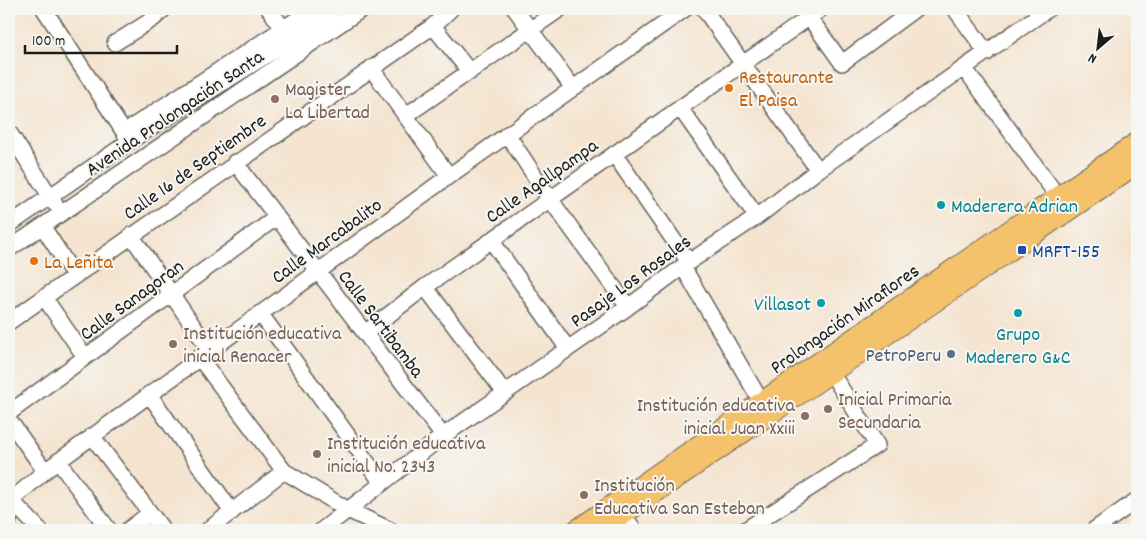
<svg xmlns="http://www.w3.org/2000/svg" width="1146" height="539" font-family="Dekko,sans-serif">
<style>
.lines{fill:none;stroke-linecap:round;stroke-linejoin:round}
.minor-casing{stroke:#68625b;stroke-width:18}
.major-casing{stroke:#68625b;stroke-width:21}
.minor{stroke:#fff;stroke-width:15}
.major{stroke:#f4c26a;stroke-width:19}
.food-dot{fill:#e8710a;stroke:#f6f6f2;stroke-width:2}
.education-dot{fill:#8d6e63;stroke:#f6f6f2;stroke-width:2}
.culture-dot{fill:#0f9aa8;stroke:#f6f6f2;stroke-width:2}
.transit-dot{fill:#1a4fb4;stroke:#f6f6f2;stroke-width:2}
.service-dot{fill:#5c6f8a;stroke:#f6f6f2;stroke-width:2}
.labels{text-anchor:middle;stroke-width:4;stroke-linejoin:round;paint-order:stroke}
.food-label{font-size:20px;fill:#c56008;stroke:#f6f6f2;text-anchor:start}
.education-label{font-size:20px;fill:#785e54;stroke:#f6f6f2;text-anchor:start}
.street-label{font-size:20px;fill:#1c1c1c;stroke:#f6f6f2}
.culture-label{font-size:20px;fill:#0d838f;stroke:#f6f6f2;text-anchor:start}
.transit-label{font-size:20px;fill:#164399;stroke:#f6f6f2;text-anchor:start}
.service-label{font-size:20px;fill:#4e5e75;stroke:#f6f6f2;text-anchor:end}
</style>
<rect width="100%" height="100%" fill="#f6f6f2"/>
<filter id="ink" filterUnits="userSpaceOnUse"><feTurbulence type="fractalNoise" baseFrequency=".02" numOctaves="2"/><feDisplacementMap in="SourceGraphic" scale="10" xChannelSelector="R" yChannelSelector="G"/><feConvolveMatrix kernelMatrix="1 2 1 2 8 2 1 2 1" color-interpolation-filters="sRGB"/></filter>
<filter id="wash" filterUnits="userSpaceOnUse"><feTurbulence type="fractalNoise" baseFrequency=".0096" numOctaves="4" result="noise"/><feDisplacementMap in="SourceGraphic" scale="20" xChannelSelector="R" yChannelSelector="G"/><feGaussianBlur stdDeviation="1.12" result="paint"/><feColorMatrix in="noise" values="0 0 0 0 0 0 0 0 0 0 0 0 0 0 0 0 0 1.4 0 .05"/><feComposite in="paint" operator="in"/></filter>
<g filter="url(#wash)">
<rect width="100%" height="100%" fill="#f4e4d0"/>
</g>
<g filter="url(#ink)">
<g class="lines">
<defs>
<path id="minor" d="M44 9 129 140
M269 9 290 38
M515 9 573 88
M704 9 818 170
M955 9 987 53
M809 17 842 63 915 9
M433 26 470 72
M115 43 153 19 164 9
M371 68 449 176
M965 69 1064 205
M680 108 757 217
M405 116 560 9
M9 132 55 204
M124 132 313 9
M507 134 550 199 628 307
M614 154 689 262
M235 162 443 436
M9 225 130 141 291 40 335 9
M43 227 74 275
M131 235 209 349
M491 240 568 349
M9 249 362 9
M683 267 766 410
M425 287 505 393
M44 297 85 357
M260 313 382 483
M9 322 433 26 451 9
M365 333 425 287 821 9
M199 357 284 471 348 510 390 530
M149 394 232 512
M9 413 277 217
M9 420 45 471
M92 436 163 530
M58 461 109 530
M9 498 40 530
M618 506 634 530
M9 520 13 499 45 471 449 176 685 9
M128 530 150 513
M208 530 284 471
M322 530 443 436 628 307 689 262 757 217 818 170 1048 9
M745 530 877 445 832 374
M1094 530 1137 500"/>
<path id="major" d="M576 530 1137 142
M601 530 1137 164"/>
</defs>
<use href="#minor" class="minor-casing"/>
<use href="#major" class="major-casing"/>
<use href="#minor" class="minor"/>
<use href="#major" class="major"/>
</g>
</g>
<g class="food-dot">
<circle cx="729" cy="88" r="5"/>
<circle cx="34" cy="261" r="5"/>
</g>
<g class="education-dot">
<circle cx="275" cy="99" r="5"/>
<circle cx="173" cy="344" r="5"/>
<circle cx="828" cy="409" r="5"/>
<circle cx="805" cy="416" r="5"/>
<circle cx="317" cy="454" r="5"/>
<circle cx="584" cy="495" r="5"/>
</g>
<g class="culture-dot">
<circle cx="941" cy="205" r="5"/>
<circle cx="821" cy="303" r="5"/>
<circle cx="1018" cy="313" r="5"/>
</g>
<rect class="transit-dot" x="1017" y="245" width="10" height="10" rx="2.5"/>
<circle class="service-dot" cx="951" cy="354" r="5"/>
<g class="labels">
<g class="food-label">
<text x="739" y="83">Restaurante<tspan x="739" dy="23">El Paisa</tspan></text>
<text x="44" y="268">La Leñita</text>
</g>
<g class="education-label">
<text x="285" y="95">Magister<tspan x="285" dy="23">La Libertad</tspan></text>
<text x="183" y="339">Institución educativa<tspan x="183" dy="23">inicial Renacer</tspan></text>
<text x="838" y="405">Inicial Primaria<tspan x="838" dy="23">Secundaria</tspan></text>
<text x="795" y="411" text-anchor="end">Institución educativa<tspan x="795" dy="23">inicial Juan Xxiii</tspan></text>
<text x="327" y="449">Institución educativa<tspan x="327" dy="23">inicial No. 2343</tspan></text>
<text x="594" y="491">Institución<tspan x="594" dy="23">Educativa San Esteban</tspan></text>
</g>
<g class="street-label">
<text transform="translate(174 112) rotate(-34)" y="7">Avenida Prolongación Santa</text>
<text transform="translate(194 166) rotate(-35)" y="7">Calle 16 de Septiembre</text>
<text transform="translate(541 180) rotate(-35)" y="7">Calle Agallpampa</text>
<text transform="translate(326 240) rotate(-36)" y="7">Calle Marcabalito</text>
<text transform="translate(630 280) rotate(-36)" y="7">Pasaje Los Rosales</text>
<text transform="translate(131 299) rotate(-36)" y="7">Calle Sanagoran</text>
<text transform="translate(844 318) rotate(-35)" y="7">Prolongación Miraflores</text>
<text transform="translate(382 323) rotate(53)" y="7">Calle Sartibamba</text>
</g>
<g class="culture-label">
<text x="951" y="212">Maderera Adrian</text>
<text x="811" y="310" text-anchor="end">Villasot</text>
<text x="1018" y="340" text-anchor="middle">Grupo<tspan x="1018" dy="23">Maderero G&amp;C</tspan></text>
</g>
<g class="transit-label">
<text x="1032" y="257">MRFT-155</text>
</g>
<g class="service-label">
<text x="941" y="361">PetroPeru</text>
</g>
</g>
<rect width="1146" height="539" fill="none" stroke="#f6f6f2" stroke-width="30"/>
<g transform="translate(1098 48) rotate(208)" stroke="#f6f6f2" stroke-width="4" paint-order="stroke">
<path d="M0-4L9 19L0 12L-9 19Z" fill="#1c1c1c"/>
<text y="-8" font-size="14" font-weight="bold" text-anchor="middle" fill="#1c1c1c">N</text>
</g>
<path d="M25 45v8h152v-8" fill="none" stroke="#1c1c1c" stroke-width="2.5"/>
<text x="32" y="45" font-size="15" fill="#1c1c1c" stroke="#f6f6f2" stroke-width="4" paint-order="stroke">100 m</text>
</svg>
